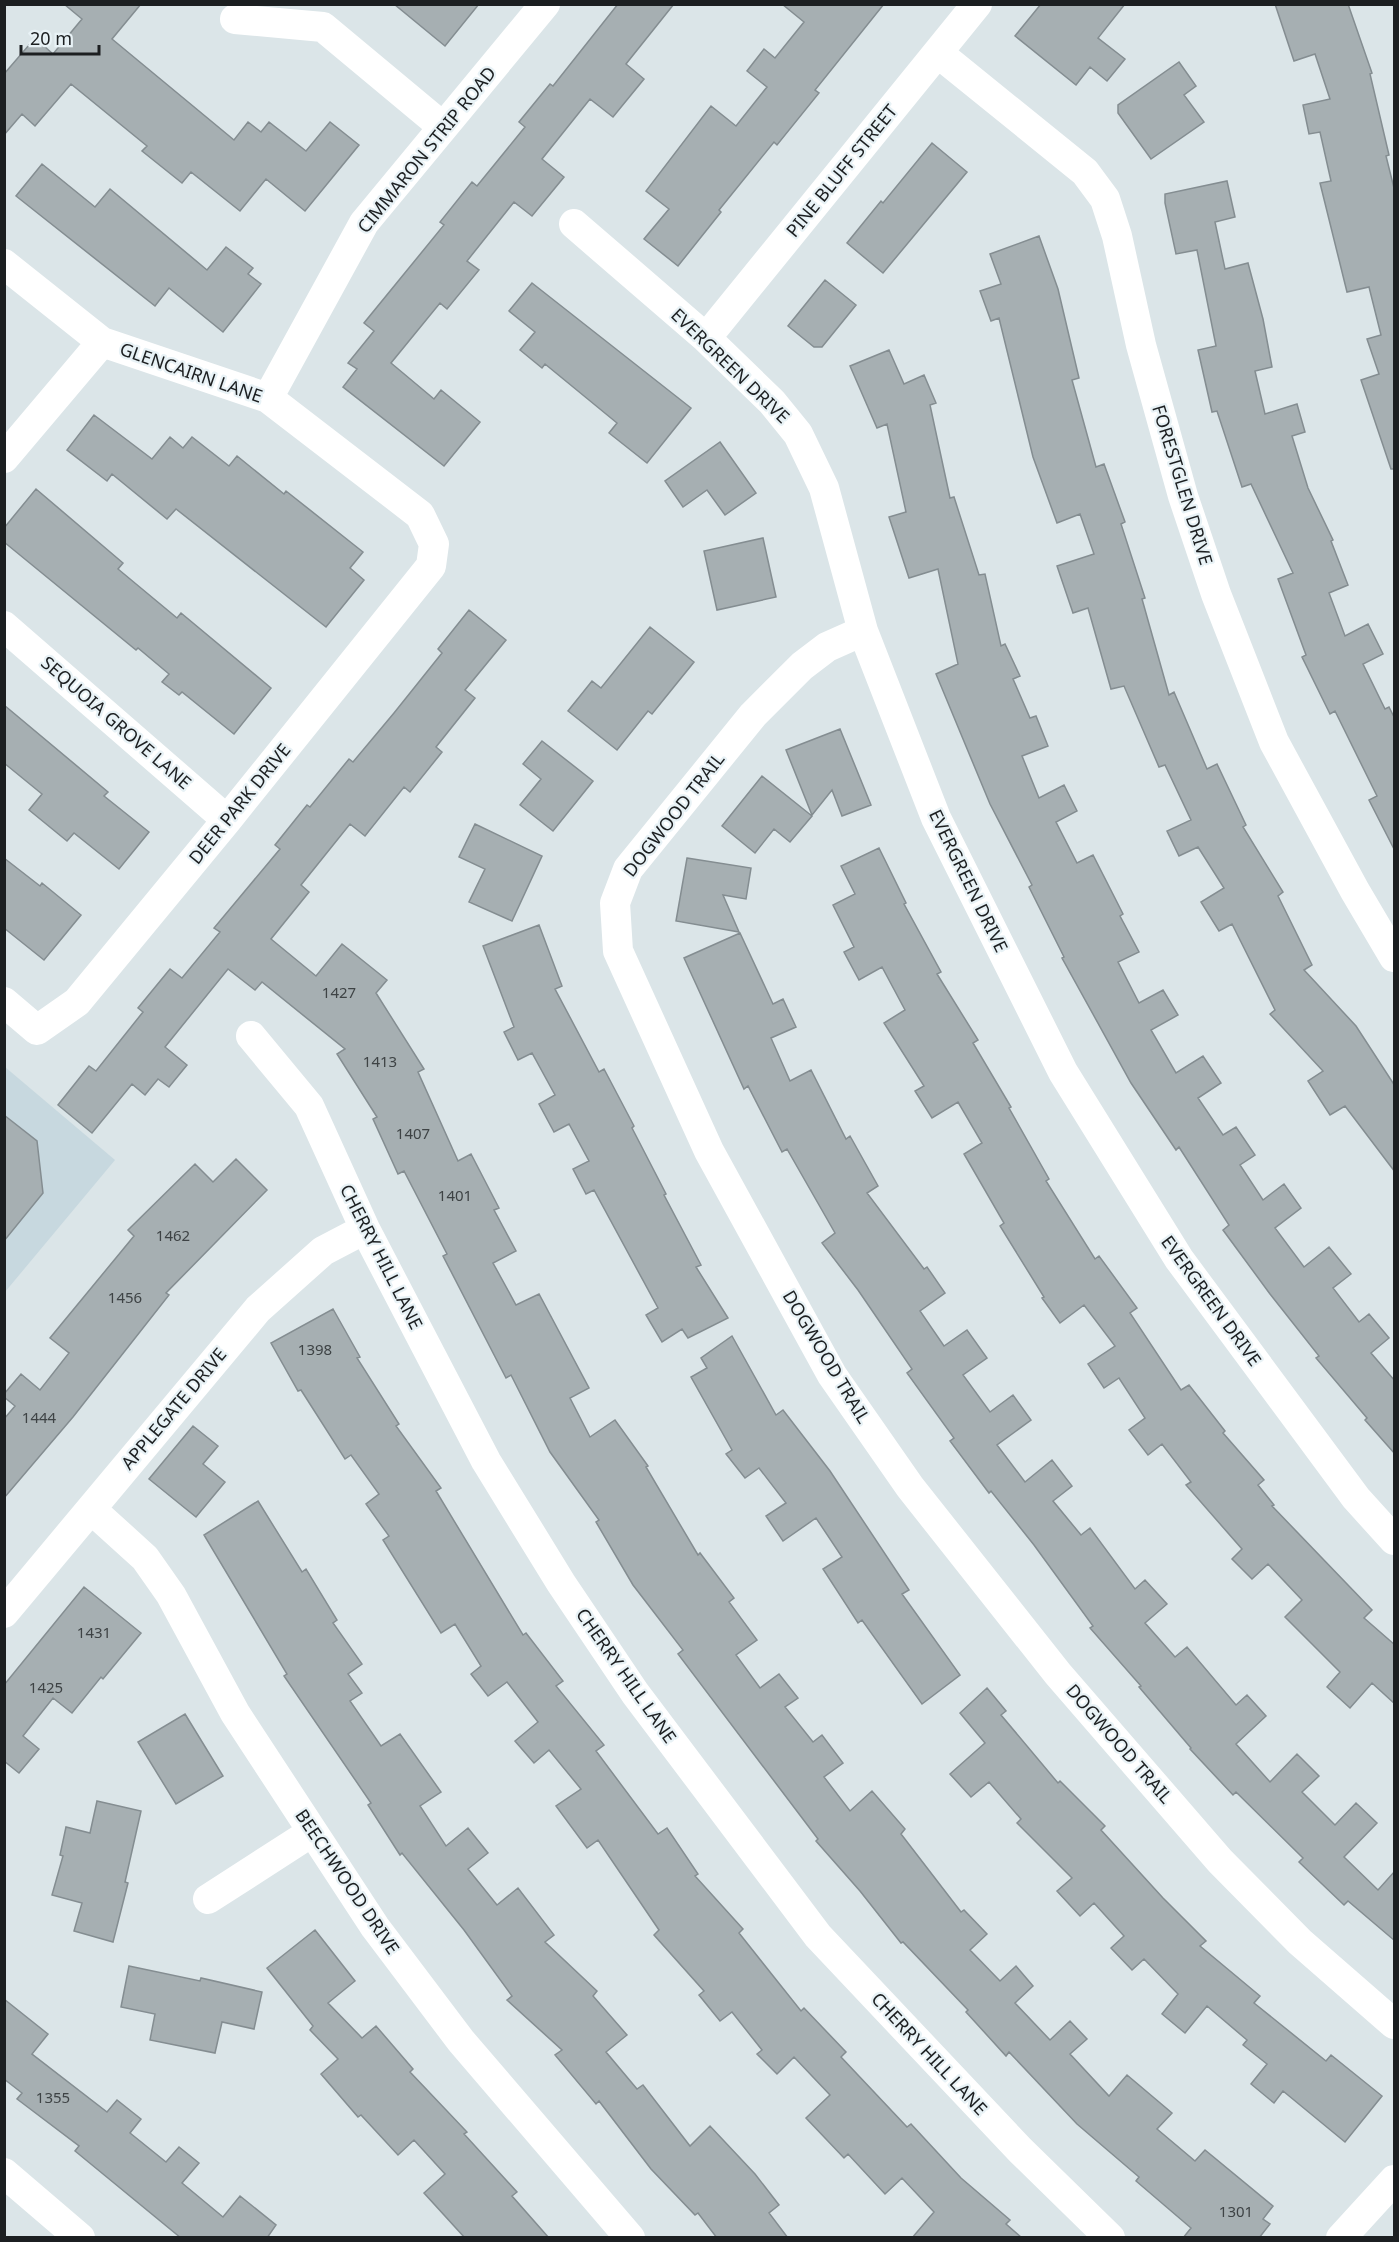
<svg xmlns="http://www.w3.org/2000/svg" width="1399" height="2242" font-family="'Noto Sans',sans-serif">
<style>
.built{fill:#c7d8df}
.building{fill:#a6afb2;stroke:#848d91;stroke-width:1.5}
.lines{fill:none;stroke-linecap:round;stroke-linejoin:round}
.minor{stroke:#fff;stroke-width:30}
.labels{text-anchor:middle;stroke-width:4.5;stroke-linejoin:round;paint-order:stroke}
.number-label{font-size:15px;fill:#3e4345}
.street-label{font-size:18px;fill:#1c1f21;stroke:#e8f2f6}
</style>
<rect width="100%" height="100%" fill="#dbe5e8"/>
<path class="built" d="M5 1067 115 1160 5 1292Z"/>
<path class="building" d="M64 4H141L112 39 234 140 248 122 261 132 269 122 306 151 330 122 359 145 305 211 266 179 240 211 191 172 182 183 142 151 147 146 71 84 35 126 22 114 4 135V74L35 38 53 54 82 19Z
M394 4H479L445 46Z
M618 4H674L626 64 644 79 613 117 590 99 542 159 564 177 532 216 514 202 467 261 479 270 447 309 440 303 391 363 434 399 441 390 480 422 444 466 343 387 357 369 348 363 374 331 364 323 444 225 440 222 472 182 477 186 525 127 519 122 550 84 553 86Z
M782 4H884L815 90 819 93 777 145 774 142 719 210 721 212 678 266 644 239 669 209 646 191 711 106 736 126 767 87 747 71 764 49 775 58 804 22Z
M1041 4H1125L1098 38 1125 59 1107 81 1090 67 1076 85 1015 36Z
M1275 4H1348L1372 73 1370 74 1389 155 1386 156 1395 192V469H1391L1361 380 1379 374 1367 339 1381 335 1369 287 1347 292 1320 183 1331 181 1320 132 1309 134 1303 105 1330 99 1315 54 1294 61Z
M1179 62 1196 86 1184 95 1204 122 1151 159 1118 113V105Z
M932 143 967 172 883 273 847 243 881 201 883 203Z
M42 164 95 207 110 189 207 270 226 247 253 268 248 274 261 284 223 332 169 288 155 306 16 196Z
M1227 181 1235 217 1215 222 1225 269 1248 263 1263 319 1272 367 1255 371 1265 414 1297 404 1305 432 1292 436 1308 488 1333 540 1331 541 1348 585 1329 593 1345 636 1368 624 1383 654 1363 664 1385 709 1389 707 1395 719V851L1369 800 1377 796 1335 711 1330 714 1302 657 1306 655 1278 579 1293 573 1251 484 1242 487 1217 411 1212 412 1198 350 1216 346 1197 250 1176 254 1165 203V194Z
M1039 236 1058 289 1079 378 1072 380 1096 467 1104 464 1125 522 1121 524 1145 598 1142 599 1169 695 1174 692 1207 769 1217 764 1246 825 1243 827 1283 892 1278 896 1312 965 1304 970 1356 1026 1395 1086V1172L1345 1106 1330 1115 1308 1081 1323 1071 1270 1014 1275 1010 1232 924 1219 931 1201 902 1224 888 1198 847 1179 856 1167 831 1191 820 1165 765 1159 767 1124 686 1111 689 1088 608 1073 613 1057 566 1094 554 1080 514 1057 523 1033 457 999 318 991 321 980 291 1001 284 990 254Z
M825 280 856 305 822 347H814L788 326Z
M532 283 691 408 647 463 609 433 617 423 545 364 542 368 520 350 535 332 509 311Z
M889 350 904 384 924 375 936 403 930 405 950 498 954 497 979 575 985 574 1001 646 1005 644 1020 676 1013 679 1030 718 1036 716 1048 746 1022 756 1039 798 1064 785 1077 811 1056 822 1077 863 1093 855 1123 914 1120 916 1139 952 1118 962 1139 1003 1163 990 1178 1015 1151 1030 1176 1073 1203 1056 1221 1083 1198 1098 1223 1135 1236 1127 1255 1155 1240 1165 1263 1200 1284 1184 1301 1208 1275 1228 1304 1267 1329 1247 1351 1274 1333 1288 1359 1322 1369 1314 1389 1338 1371 1353 1395 1381V1454L1365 1420 1367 1418 1316 1358 1319 1356 1270 1294 1223 1230 1229 1225 1179 1147 1176 1150 1131 1083 1062 958 1064 957 1029 887 1032 885 990 804 936 674 958 664 938 569 909 578 889 517 906 512 887 424 877 428 850 366Z
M94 415 152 459 170 437 183 448 192 437 229 466 237 456 284 494 286 491 363 552 350 568 364 580 326 627 176 509 167 519 112 474 107 481 67 450Z
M720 442 756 493 725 515 707 490 683 507 665 481Z
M36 489 123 563 118 569 177 618 181 613 271 688 234 734 182 692 179 695 162 682 169 674 138 648 136 650 4 542V528Z
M763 538 776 597 717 610 704 551Z
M469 610 506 640 465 690 475 698 436 747 442 752 410 792 404 787 365 836 350 824 301 885 309 892 271 939 316 976 342 944 387 980 376 993 424 1069 418 1072 458 1161 471 1154 499 1208 494 1210 516 1251 493 1263 516 1305 539 1294 589 1388 570 1398 590 1437 615 1420 648 1466 646 1467 698 1555 700 1553 734 1598 729 1602 757 1640 736 1655 760 1688 779 1674 798 1698 785 1707 813 1742 822 1735 843 1763 824 1777 850 1811 872 1791 905 1829 901 1834 961 1912 964 1910 987 1934 970 1950 1000 1981 1016 1966 1033 1986 1015 2003 1050 2040 1070 2021 1087 2039 1070 2054 1109 2096 1127 2075 1172 2113 1157 2129 1195 2161 1205 2150 1273 2206 1263 2219 1270 2224 1259 2238H1183L1191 2228 1136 2181 1139 2177 1077 2124 1009 2052 1006 2056 966 2012 968 2010 903 1942 901 1943 860 1891 816 1841 818 1839 678 1654 683 1650 633 1585 596 1522 599 1520 550 1452 511 1375 506 1378 443 1256 447 1254 404 1171 398 1174 373 1119 377 1117 337 1054 345 1049 262 982 255 990 228 969 165 1047 187 1065 169 1087 158 1079 145 1095 132 1084 92 1133 58 1105 89 1066 96 1071 143 1012 138 1008 170 969 182 978 220 932 214 928 280 849 275 845 307 805 310 807 349 759 353 762 394 713 442 653 438 649Z
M650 627 694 662 652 714 648 711 617 750 568 711 592 681 601 688Z
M4 705 108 792 104 796 149 832 119 869 74 833 67 841 29 810 42 794 4 763Z
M840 729 871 805 842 816 832 790 812 815 786 750Z
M542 741 593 781 553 831 520 805 541 779 523 764Z
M762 776 812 816 790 842 774 829 755 853 722 826Z
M475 824 542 856 512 921 469 902 485 869 459 857Z
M879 848 906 903 904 904 941 972 937 974 978 1040 973 1043 1011 1107 1009 1108 1049 1179 1046 1181 1095 1259 1099 1256 1137 1308 1130 1313 1181 1390 1189 1385 1225 1431 1223 1433 1264 1480 1258 1485 1274 1505 1272 1506 1372 1610 1364 1618 1395 1645V1704L1372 1683 1350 1708 1327 1687 1340 1672 1285 1617 1302 1600 1268 1564 1252 1579 1232 1559 1242 1549 1186 1485 1191 1482 1162 1444 1148 1455 1129 1430 1145 1418 1119 1378 1104 1388 1088 1364 1115 1346 1084 1305 1060 1323 1042 1298 1044 1297 1000 1226 1004 1223 964 1154 982 1143 958 1102 932 1118 915 1091 924 1086 884 1023 905 1010 882 967 859 980 844 952 854 947 833 905 855 894 841 866Z
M4 858 40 886 42 883 81 915 44 960 4 928Z
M687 858 751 868 746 899 723 895 739 932 676 921Z
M539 925 562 986 555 989 599 1072 604 1069 634 1126 632 1128 666 1194 664 1195 701 1265 696 1267 728 1318 688 1338 682 1329 662 1342 646 1315 658 1308 594 1190 586 1194 573 1169 589 1161 569 1124 554 1132 539 1104 555 1095 532 1053 518 1060 504 1032 514 1027 483 946Z
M740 933 773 1004 783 999 796 1027 771 1038 790 1081 811 1070 846 1139 850 1136 878 1186 867 1193 924 1269 927 1267 945 1293 920 1311 944 1346 967 1330 987 1358 963 1375 990 1412 1013 1395 1031 1420 997 1445 1025 1482 1052 1460 1072 1486 1053 1501 1081 1535 1090 1528 1135 1589 1145 1580 1167 1604 1145 1623 1175 1657 1187 1647 1236 1705 1247 1695 1266 1716 1236 1744 1270 1782 1297 1754 1319 1776 1302 1792 1335 1825 1356 1803 1377 1823 1344 1857 1378 1890 1395 1871V1941L1348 1901 1344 1905 1299 1862 1303 1858 1236 1792 1233 1795 1190 1749 1191 1748 1139 1687 1141 1686 1090 1628 1093 1626 1034 1545 991 1491 989 1493 950 1441 954 1438 907 1373 912 1369 858 1290 822 1243 835 1233 787 1149 782 1152 748 1086 744 1089 684 958Z
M4 1115 37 1141 43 1193 4 1241Z
M236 1159 267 1190 166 1293 169 1295 73 1417 4 1498V1419L15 1406 4 1397V1394L21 1374 40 1390 69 1353 50 1338 134 1236 128 1230 195 1164 213 1182Z
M333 1309 360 1357 357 1358 399 1424 396 1426 441 1488 436 1491 523 1635 526 1633 563 1681 556 1686 604 1745 596 1751 658 1834 667 1828 698 1874 695 1876 743 1929 739 1933 801 2011 804 2008 846 2052 841 2057 907 2127 911 2124 961 2178 1010 2220 1006 2224 1022 2238H912L934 2212 902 2178 885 2194 848 2154 844 2158 806 2118 830 2095 794 2057 777 2074 757 2054 762 2050 732 2012 720 2021 699 1995 704 1991 654 1935 659 1930 598 1840 587 1848 556 1806 581 1789 549 1750 534 1763 515 1741 538 1722 507 1682 488 1696 471 1674 481 1666 455 1624 441 1633 383 1540 389 1536 366 1504 379 1494 351 1455 345 1459 301 1390 298 1391 271 1343Z
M732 1336 776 1415 783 1410 830 1471 909 1590 902 1594 960 1675 922 1704 862 1620 858 1623 823 1569 842 1557 816 1518 783 1541 766 1516 786 1503 759 1468 745 1478 726 1454 732 1450 691 1377 707 1368 701 1358Z
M193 1426 218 1446 203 1464 225 1482 196 1517 149 1479Z
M258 1501 302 1572 306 1569 337 1620 333 1623 362 1664 348 1674 362 1693 350 1701 381 1746 400 1734 441 1792 420 1806 446 1846 468 1828 488 1853 468 1869 497 1905 518 1888 554 1935 545 1942 597 1991 593 1996 627 2035 606 2052 637 2089 643 2085 690 2146 710 2126 755 2174 779 2205 769 2213 788 2238H717L698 2213 695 2215 651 2169 599 2101 596 2104 555 2055 562 2050 507 2000 512 1996 464 1930 402 1853 400 1855 368 1805 371 1803 284 1676 287 1674 204 1535Z
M84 1587 141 1633 103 1679 101 1677 72 1713 53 1698 23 1736 39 1749 19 1773 4 1761V1685Z
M987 1688 1006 1711 1001 1715 1058 1783 1060 1781 1105 1826 1101 1830 1163 1898 1206 1941 1200 1946 1260 1996 1254 2003 1326 2061 1331 2055 1382 2096 1345 2142 1283 2091 1274 2103 1251 2084 1267 2064 1243 2045 1247 2040 1207 2006 1185 2033 1162 2014 1178 1994 1144 1959 1132 1970 1111 1948 1124 1936 1094 1903 1080 1916 1057 1891 1072 1878 1017 1823 1021 1819 989 1782 971 1797 950 1774 985 1743 960 1713Z
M185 1714 223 1776 176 1804 138 1742Z
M97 1801 141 1811 125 1882 128 1883 113 1942 74 1931 82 1903 52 1895 63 1856 60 1855 66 1827 90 1833Z
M315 1930 355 1981 328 2003 362 2038 376 2026 413 2069 410 2072 467 2132 464 2134 517 2192 512 2196 549 2238H465L424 2193 445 2174 414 2140 398 2155 361 2115 358 2117 321 2074 338 2059 310 2030 313 2026 267 1968Z
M129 1966 200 1981 201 1978 262 1992 254 2029 222 2022 215 2053 150 2040 155 2014 121 2007Z
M4 1999 48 2034 32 2054 107 2112 117 2100 141 2119 130 2133 166 2162 179 2147 199 2163 182 2183 223 2217 240 2196 276 2225 267 2238H181L75 2151 79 2146 17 2099 22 2093 4 2079Z"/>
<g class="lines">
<path class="minor" d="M235 19 323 27 443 127
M938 53 1085 172 1105 199 1117 236 1141 345 1183 496 1216 594 1274 742 1355 891 1394 957
M574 224 706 338 772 402 798 434 824 488 863 631 936 818 1063 1072 1179 1259 1356 1498 1394 1540
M4 264 102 342 268 398 420 515 434 544 431 566 227 820 77 1002 37 1030 4 1002
M706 338 977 4
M268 398 364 223 545 4
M4 458 102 342
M4 626 227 820
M863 631 827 647 802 666 753 715 628 869 615 903 618 951 709 1151 832 1375 910 1487 1058 1674 1220 1861 1300 1942 1394 2024
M251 1036 309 1106 365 1229 486 1461 561 1583 635 1693 818 1936 1020 2150 1110 2238
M91 1509 145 1558 171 1595 235 1713 375 1927 461 2041 630 2238
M4 1613 258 1309 323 1251 365 1229
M208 1899 312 1832
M4 2173 80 2238
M1341 2238 1394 2180"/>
</g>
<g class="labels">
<g class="number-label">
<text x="339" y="998">1427</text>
<text x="380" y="1067">1413</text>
<text x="413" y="1139">1407</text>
<text x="455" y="1201">1401</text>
<text x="173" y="1241">1462</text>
<text x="125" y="1303">1456</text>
<text x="315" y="1355">1398</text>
<text x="39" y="1423">1444</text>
<text x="94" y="1638">1431</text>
<text x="46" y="1693">1425</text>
<text x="53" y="2103">1355</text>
<text x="1236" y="2217">1301</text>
</g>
<g class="street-label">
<text transform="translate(427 150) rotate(-51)" y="6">CIMMARON STRIP ROAD</text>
<text transform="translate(842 171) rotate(-51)" y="6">PINE BLUFF STREET</text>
<text transform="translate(730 366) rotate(44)" y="6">EVERGREEN DRIVE</text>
<text transform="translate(191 373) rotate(19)" y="6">GLENCAIRN LANE</text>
<text transform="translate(1182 485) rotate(73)" y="6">FORESTGLEN DRIVE</text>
<text transform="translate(116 723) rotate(41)" y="6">SEQUOIA GROVE LANE</text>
<text transform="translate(240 804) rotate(-51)" y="6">DEER PARK DRIVE</text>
<text transform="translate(674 815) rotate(-52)" y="6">DOGWOOD TRAIL</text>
<text transform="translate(968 881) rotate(64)" y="6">EVERGREEN DRIVE</text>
<text transform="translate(381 1257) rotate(63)" y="6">CHERRY HILL LANE</text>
<text transform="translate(1211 1301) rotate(54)" y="6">EVERGREEN DRIVE</text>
<text transform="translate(826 1357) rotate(59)" y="6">DOGWOOD TRAIL</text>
<text transform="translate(174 1409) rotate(-50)" y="6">APPLEGATE DRIVE</text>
<text transform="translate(626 1676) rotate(55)" y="6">CHERRY HILL LANE</text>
<text transform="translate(1119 1744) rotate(49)" y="6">DOGWOOD TRAIL</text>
<text transform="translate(347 1882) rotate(56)" y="6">BEECHWOOD DRIVE</text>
<text transform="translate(929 2054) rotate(47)" y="6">CHERRY HILL LANE</text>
</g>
</g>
<rect width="1399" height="2242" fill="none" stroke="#1c1f21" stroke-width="12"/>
<path d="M21 45v9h78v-9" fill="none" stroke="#1c1f21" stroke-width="3"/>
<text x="30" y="45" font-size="18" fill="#1c1f21" stroke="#e8f2f6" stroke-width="4.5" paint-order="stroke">20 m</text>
</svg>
